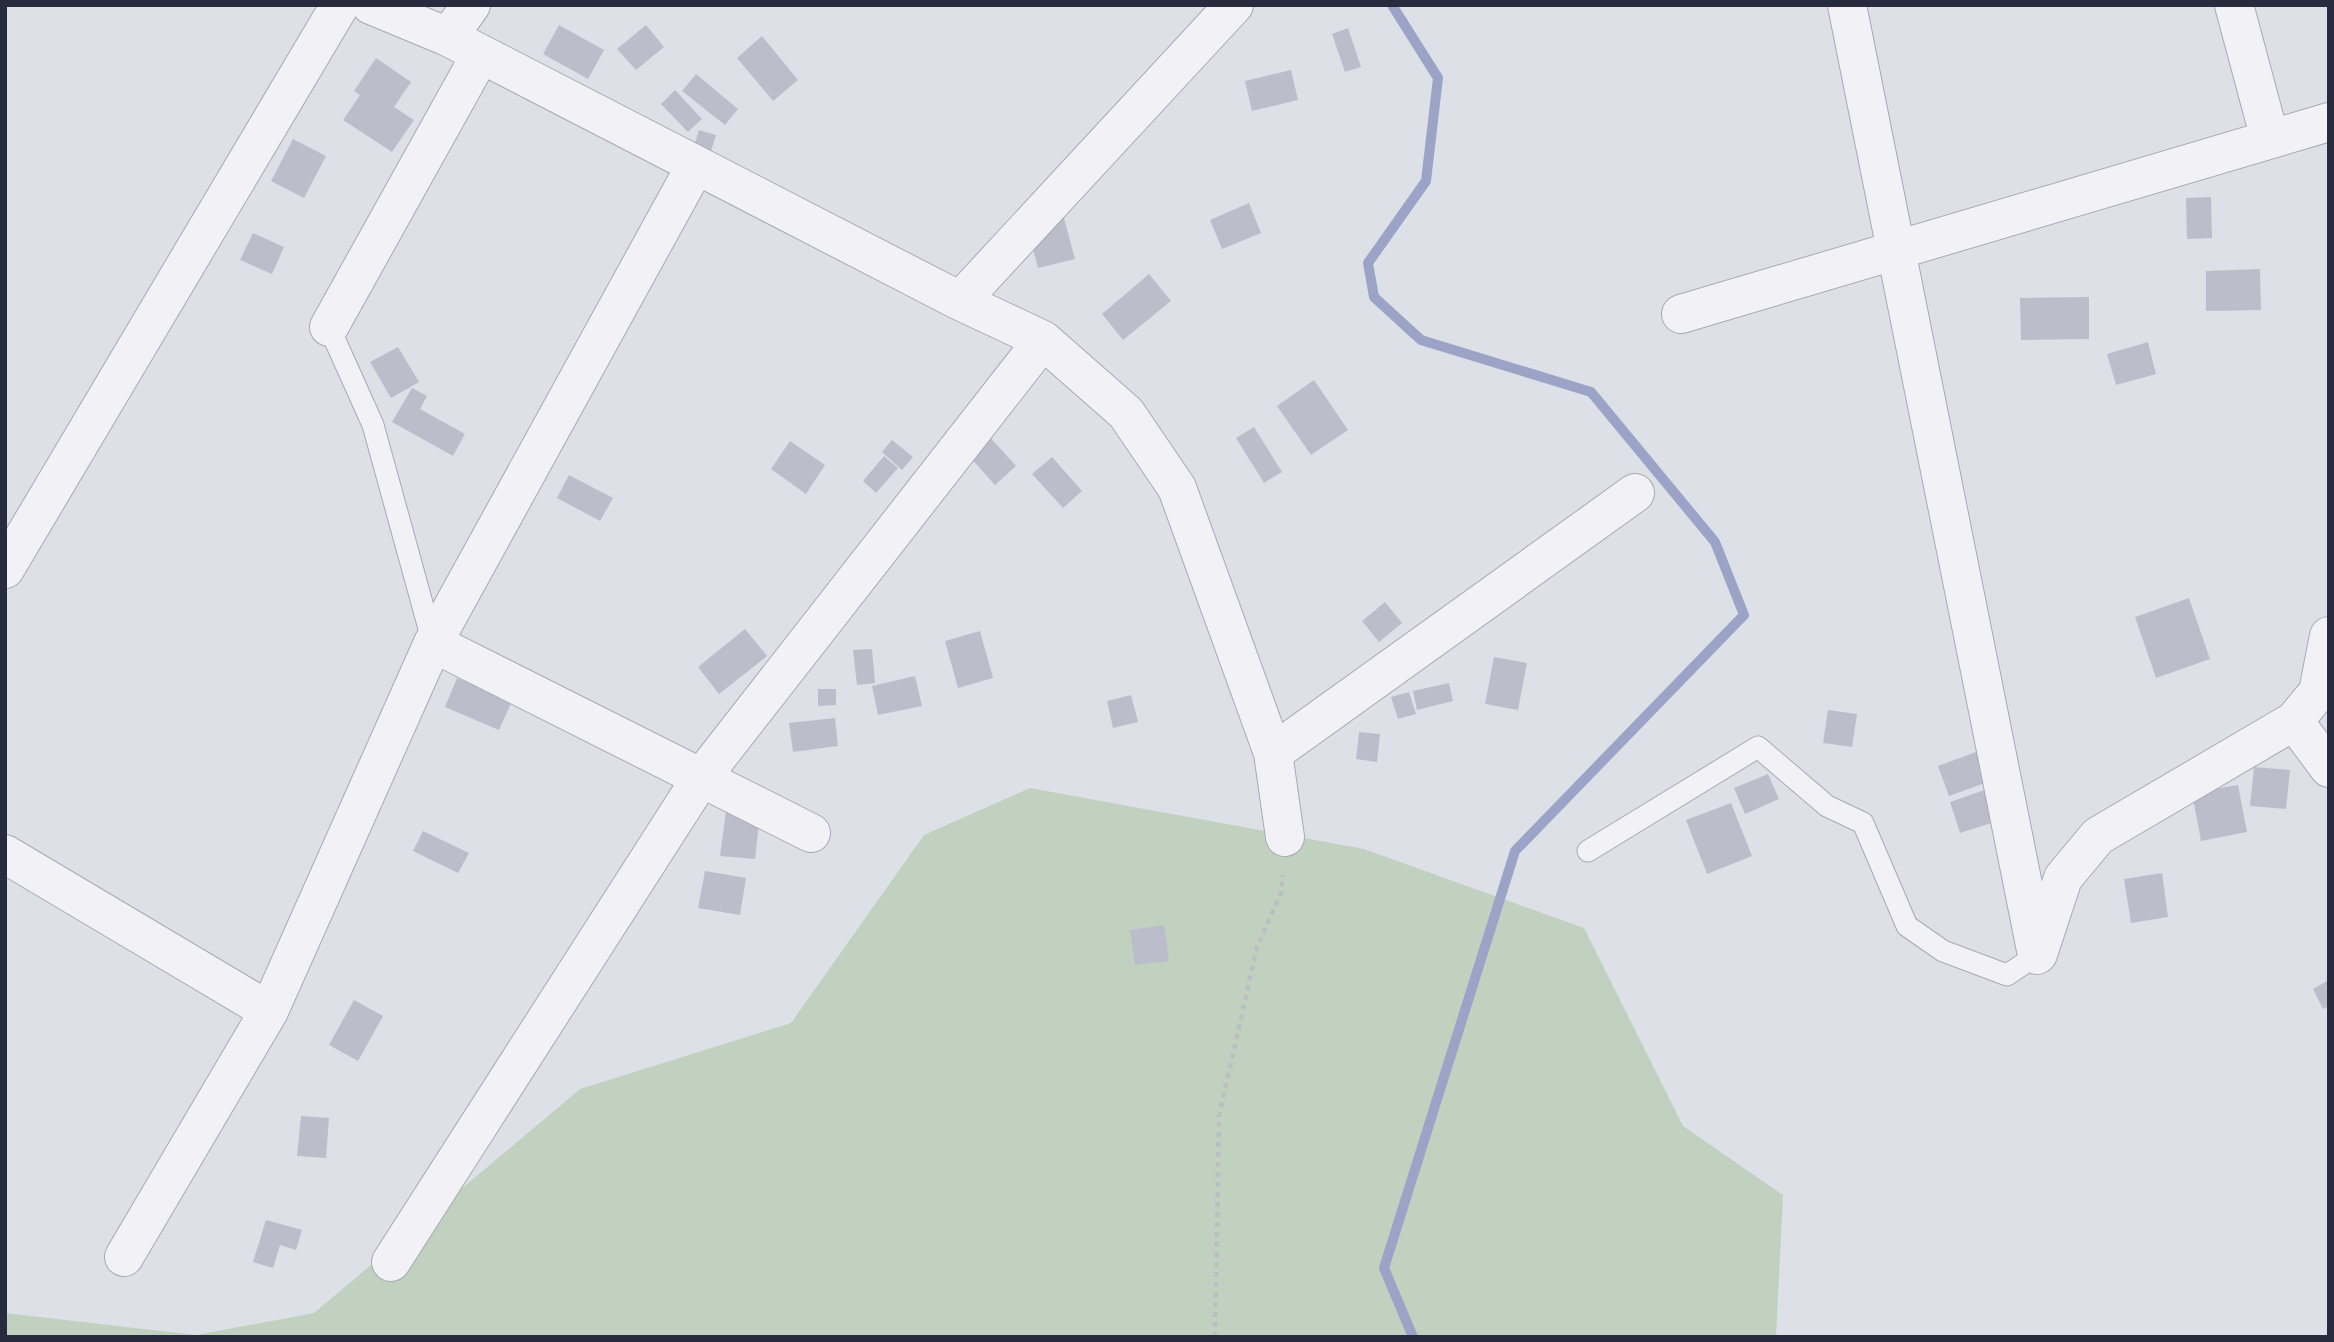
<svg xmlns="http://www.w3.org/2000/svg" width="2334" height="1342" font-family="'IBM Plex Sans',sans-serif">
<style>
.green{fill:#c0d1c0}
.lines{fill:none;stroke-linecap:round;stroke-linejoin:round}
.stream{stroke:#9ba4c6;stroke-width:10}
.building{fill:#bcbdca}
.lane-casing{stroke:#a7a9b4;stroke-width:23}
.street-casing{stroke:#a7a9b4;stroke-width:40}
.path{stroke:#bdbdc6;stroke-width:4.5;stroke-dasharray:5 5;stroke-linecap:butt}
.lane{stroke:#f1f1f6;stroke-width:21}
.street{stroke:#f1f1f6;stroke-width:38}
</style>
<rect width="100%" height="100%" fill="#dee0e7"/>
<path class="green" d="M1030 788 1364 849 1584 928 1683 1126 1783 1195 1776 1337H5V1313L196 1335 314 1313 580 1089 791 1023 924 835Z"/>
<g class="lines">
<path class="stream" d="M1392 5 1438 78 1426 181 1368 263 1374 297 1421 340 1591 392 1715 542 1744 615 1515 851 1384 1268 1413 1337"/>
</g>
<path class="building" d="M559 25 604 50 588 79 543 54Z
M646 25 664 47 636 70 617 49Z
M1348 28 1361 67 1345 72 1332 34Z
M762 36 798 80 773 101 737 58Z
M376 58 411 82 394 107 414 120 392 152 343 120 360 95 354 91Z
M1291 70 1298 100 1252 111 1245 81Z
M696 74 738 109 725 125 682 91Z
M675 90 702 119 688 132 661 104Z
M699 130 716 135 710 154 693 149Z
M293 139 326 156 304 198 271 181Z
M2211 197 2212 238 2187 239 2186 198Z
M1249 203 1261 233 1222 249 1210 220Z
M1061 207 1075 259 1038 268 1025 217Z
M253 233 284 247 272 274 240 260Z
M2260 269 2261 310 2206 311V271Z
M1149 274 1171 301 1123 340 1102 314Z
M2089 297V339L2021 340 2020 298Z
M2148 342 2156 374 2116 385 2107 354Z
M398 347 419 382 391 398 370 362Z
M1314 380 1348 430 1311 455 1277 406Z
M412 388 427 396 420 409 465 434 453 456 392 422Z
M1254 427 1282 472 1264 483 1236 438Z
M989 436 1016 466 995 485 968 455Z
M892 440 913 457 902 470 882 452Z
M790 441 825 465 806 494 771 469Z
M884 456 898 468 876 493 863 481Z
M1052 457 1082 491 1063 508 1032 474Z
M569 475 613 498 600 521 557 498Z
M2189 598 2210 659 2156 678 2135 617Z
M1385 602 1402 623 1379 642 1362 621Z
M745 629 767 656 719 694 698 667Z
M980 631 993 678 958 688 945 641Z
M872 649 875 683 857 685 853 650Z
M1494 657 1527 663 1518 710 1485 704Z
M915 676 922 706 878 715 872 686Z
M457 678 512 701 499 730 445 707Z
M1449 683 1453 701 1417 710 1413 691Z
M818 689H836V705L818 706Z
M1409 692 1416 714 1398 719 1391 697Z
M1131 695 1138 722 1113 728 1107 701Z
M1828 710 1857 714 1852 747 1823 743Z
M835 718 838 746 793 752 789 723Z
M1359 732 1380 734 1377 762 1356 759Z
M1987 748 1999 778 1949 796 1938 766Z
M2254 767 2290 770 2286 809 2250 806Z
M1768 774 1779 799 1745 814 1734 788Z
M2238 785 2247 832 2201 841 2192 793Z
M1996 786 2007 818 1960 833 1950 802Z
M1731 803 1752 856 1707 874 1686 820Z
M726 811 760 815 755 859 720 856Z
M423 831 469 853 458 873 413 851Z
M705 871 746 878 740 915 698 908Z
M2162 873 2168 917 2131 923 2124 879Z
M1164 925 1169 961 1135 965 1130 930Z
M2329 980V1006L2323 1009 2313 989Z
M354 1000 383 1016 358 1061 329 1045Z
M301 1116 329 1118 326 1158 297 1156Z
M266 1220 302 1230 296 1250 280 1245 273 1268 253 1262Z"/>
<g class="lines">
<defs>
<path id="lane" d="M329 327 373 425 433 643
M1588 851 1758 747 1827 806 1863 823 1907 926 1943 951 2007 975 2037 955"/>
<path id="street" d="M371 5 448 37 960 301 1043 340 1126 413 1177 488 1273 753 1285 837
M1847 5 2037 955
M2234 5 2270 139
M448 37 471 5
M960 301 1234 5
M1681 314 2329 122
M329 327 481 54
M5 569 340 5
M433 643 811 833
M2294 721 2329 768
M1273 753 1635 493
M5 854 269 1011
M2038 954 2063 878 2098 836 2294 721 2318 692 2329 636
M124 1257 269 1011 433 643 696 165
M391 1262 701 778 1043 340"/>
</defs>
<use href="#lane" class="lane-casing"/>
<use href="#street" class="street-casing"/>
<path class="path" d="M1215 1337 1219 1116 1257 947 1281 893 1283 875"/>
<use href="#lane" class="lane"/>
<use href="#street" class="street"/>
</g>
<rect width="2334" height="1342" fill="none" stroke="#282a3d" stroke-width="14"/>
</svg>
